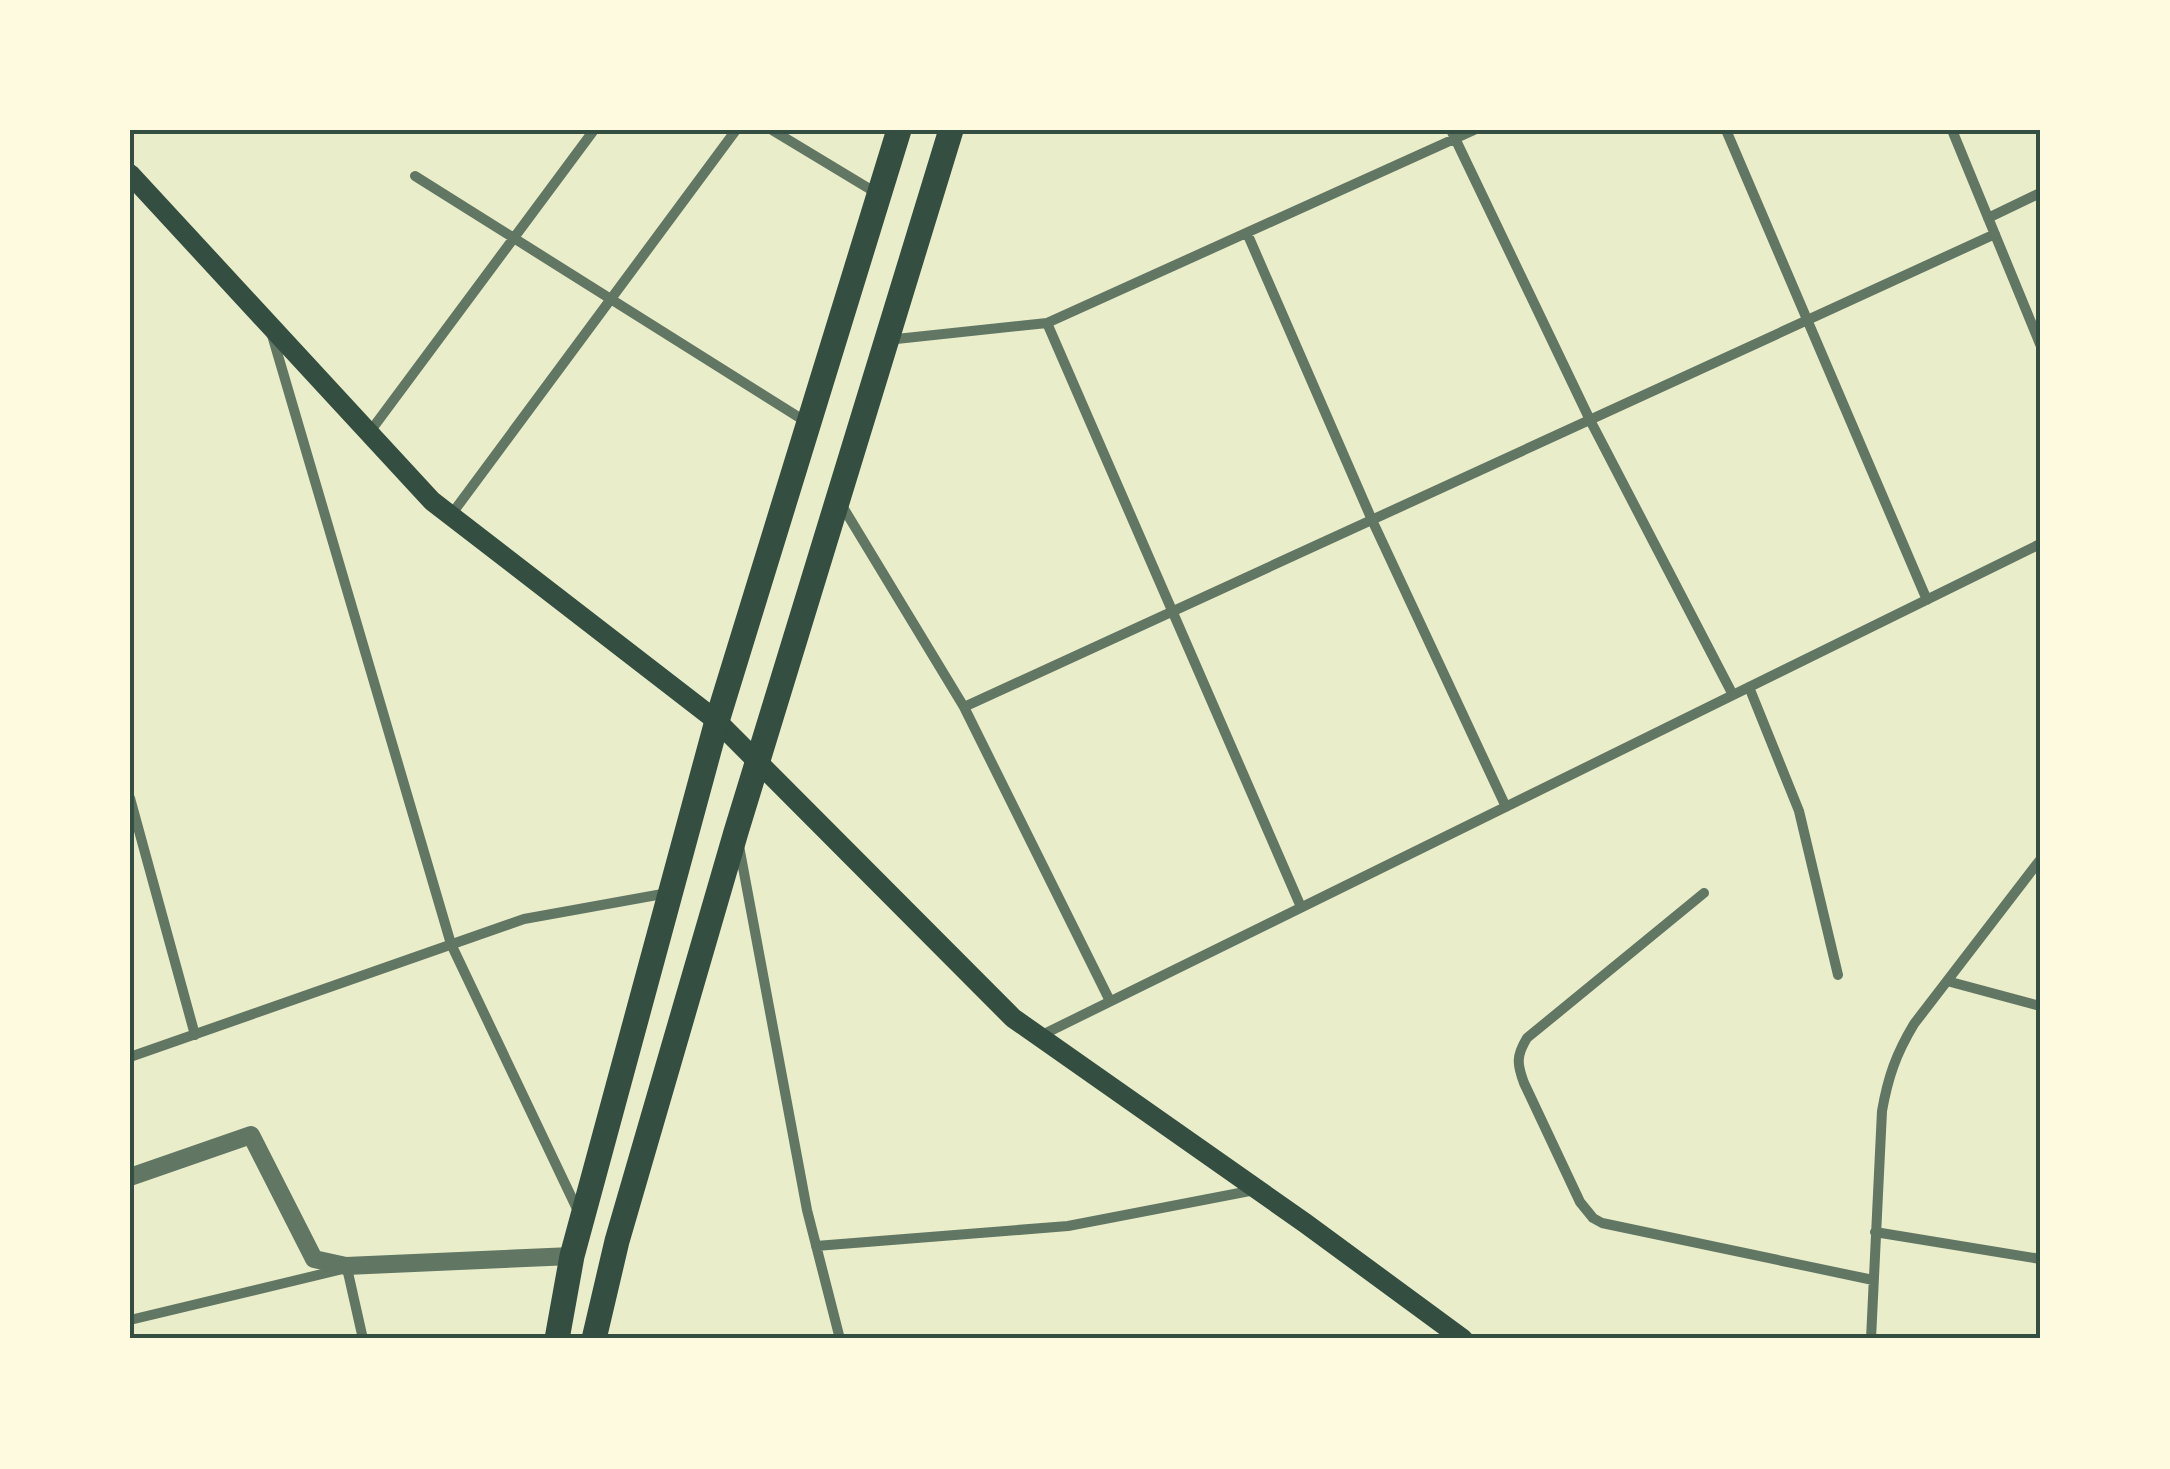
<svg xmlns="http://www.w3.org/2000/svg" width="2170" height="1469" font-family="Ubuntu,sans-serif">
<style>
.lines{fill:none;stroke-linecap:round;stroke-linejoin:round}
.minor{stroke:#617663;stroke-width:10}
.tertiary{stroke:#617663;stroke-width:18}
.secondary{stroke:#344e41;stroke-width:20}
.primary{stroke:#344e41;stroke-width:25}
.neatline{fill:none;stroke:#344e41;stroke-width:4}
</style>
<rect width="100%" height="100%" fill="#e9edc9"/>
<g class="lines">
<path class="minor" d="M772 130 878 194
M1451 130 1590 420 1733 695
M1726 130 1927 600
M1952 130 2040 344
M415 176 808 423
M1988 218 2040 193
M1247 233 1372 520 1506 807
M1047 323 1301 907
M272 335 451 944 579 1213
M887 340 1047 323 1474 130
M369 433 594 130
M841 504 964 707 1110 1001
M451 515 736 130
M1749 687 1799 811 1838 975
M964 707 1995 234
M130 798 195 1035
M739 846 807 1210 840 1339
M1704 893 1527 1038C1516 1056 1517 1064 1524 1083L1580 1202 1593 1218 1602 1223 1873 1280
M1947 981 2040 1006
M1040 1036 2040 544
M130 1057 524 919 668 893
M1875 1232 2040 1259
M816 1246 1068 1226 1255 1190
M347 1268 363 1339
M130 1320 343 1269
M1871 1339 1882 1111C1888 1077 1896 1054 1914 1024L2040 860"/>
<path class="tertiary" d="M130 1177 251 1135 314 1259 346 1266 572 1256"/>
<path class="secondary" d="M130 174 432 501 717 721 1013 1018 1305 1223 1463 1339"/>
<path class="primary" d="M557 1339 572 1256 717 721 899 130
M594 1339 617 1241 736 832 951 130"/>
</g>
<rect width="2170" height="1469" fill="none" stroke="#fefae0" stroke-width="265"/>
<rect x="132" y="132" width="1906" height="1204" class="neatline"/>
</svg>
